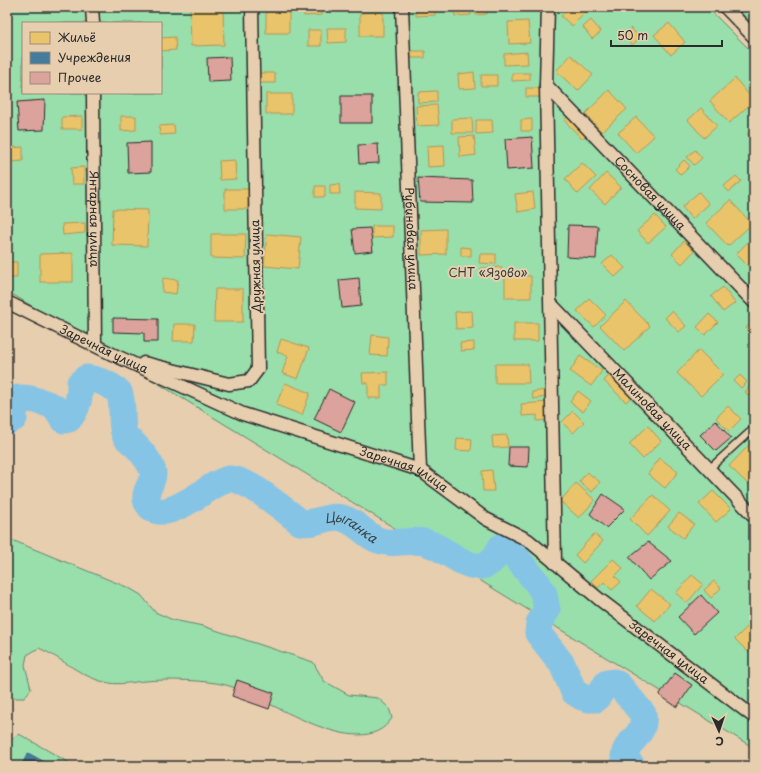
<svg xmlns="http://www.w3.org/2000/svg" width="761" height="773" font-family="'Playpen Sans',sans-serif">
<style>
.green{fill:#98dfac;stroke:#62856c;fill-rule:evenodd}
.homes{fill:#e9c46a;stroke:#b09657}
.public{fill:#457b9d;stroke:#3d637b}
.lines{fill:none;stroke-linecap:round;stroke-linejoin:round}
.river{stroke:#86c4e6;stroke-width:27}
.building{fill:#dca29c;stroke:#2b2b2b}
.lane-casing{stroke:#2b2b2b;stroke-width:9}
.street-casing{stroke:#2b2b2b;stroke-width:15}
.lane{stroke:#e6ceae;stroke-width:6}
.street{stroke:#e6ceae;stroke-width:12}
.labels{text-anchor:middle;stroke-width:4;stroke-linejoin:round;paint-order:stroke}
.street-label{font-size:12px;fill:#2b2b2b;stroke:#e6ceae}
.park-label{font-size:12px;fill:#363d38;stroke:#e6ceae}
.water-label{font-size:13px;font-style:italic;fill:#394247;stroke:#e6ceae}
</style>
<rect width="100%" height="100%" fill="#e6ceae"/>
<filter id="ink" filterUnits="userSpaceOnUse"><feTurbulence type="fractalNoise" baseFrequency=".025" numOctaves="2"/><feDisplacementMap in="SourceGraphic" scale="8" xChannelSelector="R" yChannelSelector="G"/><feConvolveMatrix kernelMatrix="1 2 1 2 8 2 1 2 1" color-interpolation-filters="sRGB"/></filter>
<g filter="url(#ink)">
<path class="green" d="M7 7H707L754 54V748L7 291ZM23 23H161V93H23Z
M735 7H754V25Z
M7 538 129 588 141 595 155 612 173 620 203 626 313 662 324 681 349 695 378 698 389 708 392 718C361 767 265 695 226 685 206 680 166 679 145 681 132 682 121 685 109 683 83 679 62 658 39 648L27 655 25 665 31 689 24 698H7Z
M19 734 75 766H7V742Z"/>
<path class="homes" d="M190 7H223L224 45 191 46Z
M303 7H321V15L304 16Z
M435 7V15L416 16V8Z
M454 7H470L471 15 455 16Z
M475 7H487V14L476 15Z
M570 7H589L590 8 572 26 561 16Z
M266 12H289V33H266Z
M383 12V36H360V13Z
M591 20 601 32 592 39 583 27Z
M528 21 530 43 509 44 508 22Z
M669 23 685 42 671 55 654 35Z
M327 28H346V42L328 43Z
M631 28 640 38 632 45 623 35Z
M308 30H321V46H308Z
M175 37 176 50 161 51V38Z
M411 51H425V58H411Z
M527 52 528 64 504 65V54Z
M571 55 593 75 578 91 556 71Z
M474 72 475 88 459 89 458 74Z
M257 73H275V83H258Z
M512 73H530V80L512 81Z
M481 75H497V86H481Z
M735 78 754 101 729 123 710 101Z
M526 88H541V97H526Z
M609 90 627 109 602 132 585 114Z
M437 91V102L418 103V92Z
M266 94H292V114H266Z
M437 105 439 125 417 126 416 106Z
M701 108 717 126 704 138 688 120Z
M569 115 587 134 582 139 564 120Z
M82 116V129H62V117Z
M121 116H136V130L121 131Z
M636 117 654 136 636 153 618 133Z
M472 118 473 133H452V119Z
M532 119V131H521V120Z
M476 120H492L493 133 476 134Z
M174 125 175 134 160 135 159 126Z
M754 126V140L747 134Z
M474 136 476 155 460 157 459 137Z
M444 145 445 166 428 167 427 146Z
M23 147V161L11 162 10 148Z
M695 150 702 158 694 165 687 157Z
M235 160 236 179 220 180 219 161Z
M684 160 690 166 681 175 675 169Z
M582 163 596 177 578 194 565 179Z
M84 167V184H72L71 168Z
M606 173 621 187 605 204 590 190Z
M736 176 741 181 729 192 724 186Z
M339 184 340 194H330V185Z
M315 186H325V197H315Z
M225 189H249L248 209H225Z
M355 192 381 193V209L355 208Z
M533 192 535 209 518 212 515 194Z
M699 192 709 204 692 219 682 207Z
M730 200 752 224 728 246 706 223Z
M113 209 148 210 147 246 112 245Z
M655 215 666 227 648 243 637 231Z
M85 223V233L63 235 62 224Z
M372 226H393V237L372 238Z
M446 229V254L421 255V230Z
M211 234H246L245 259 211 258Z
M267 234 301 237 298 269 264 266Z
M754 236V272L736 254Z
M684 241 694 251 682 264 672 254Z
M461 247 471 248V256H461Z
M73 253V282H40V254Z
M480 254H496V264L479 263Z
M612 255 625 268 615 277 602 264Z
M7 262H17V278H7Z
M501 267 502 273 481 274V268Z
M505 275 531 276V298H505Z
M163 278 178 280 176 294 162 292Z
M723 287 735 303 723 312 711 296Z
M215 289H243V322H214Z
M589 298 606 315 594 327 577 311Z
M626 301 650 326 624 351 600 326Z
M472 311 473 328 456 329 455 312Z
M672 311 686 326 679 332 665 318Z
M709 314 718 322 705 335 697 327Z
M754 320V336L746 328Z
M514 323H538V341H514Z
M174 324H195L194 341H173Z
M372 335 388 337 387 356 370 355Z
M281 339 309 348 298 379 282 373 288 356 277 352Z
M474 342V350L461 351 460 343Z
M699 350 723 374 701 396 677 373Z
M580 356 602 371 591 386 570 371Z
M495 364H528L529 383H495Z
M388 372V385H381V398H368V383H363L362 373Z
M610 374 633 395 626 402 604 381Z
M740 375 747 382 741 388 734 381Z
M285 383 310 393 302 415 276 405Z
M753 383 754 384V401L745 392Z
M546 390V397L533 399 532 392Z
M578 391 591 401 583 412 570 402Z
M549 402V420L537 421V415L522 416 521 404Z
M728 406 741 419 729 431 716 418Z
M573 411 584 422 573 433 562 422Z
M648 426 661 441 643 459 629 444Z
M507 435 508 447 493 448 492 436Z
M457 438 472 439 471 451 456 450Z
M753 441 754 480 749 485 729 466Z
M660 458 678 472 665 488 648 474Z
M492 470 494 491H483L482 471Z
M587 472 600 482 592 492 579 482Z
M576 483 595 500 579 518 560 501Z
M713 491 731 509 716 522 699 504Z
M653 495 670 511 647 536 630 519Z
M679 513 694 524 683 538 668 526Z
M594 534 603 541 583 563 575 555Z
M613 559 623 568 615 576 621 582 612 590 604 582 598 588 591 581Z
M692 575 703 584 687 603 676 593Z
M714 581 721 588 711 598 704 590Z
M651 589 670 604 655 621 637 606Z
M748 626 754 631V647L749 653 735 639Z"/>
<path class="public" d="M28 753 52 766H21Z"/>
<g class="lines">
<path class="river" id="s1" d="M7 422 14 418 15 399C21 395 48 403 54 407 58 410 61 416 64 420L69 419C78 408 80 397 80 383L86 378C98 379 109 384 119 392 125 406 119 426 126 437 128 440 132 442 135 445 141 451 152 464 153 473 154 483 141 493 148 504 164 529 210 482 229 479 244 476 287 512 300 522 315 526 327 514 342 518 356 521 365 535 378 540 394 546 408 539 424 542 451 548 481 590 501 547L507 546 538 584 544 594 547 610 539 623 538 633 562 664 574 692 582 697 589 699H596L607 683 614 682 619 685 643 714C646 738 625 740 624 757L632 766"/>
</g>
<path class="building" d="M230 57 231 81 208 82 207 58Z
M341 96H372V123H341Z
M45 100 44 130 19 131 17 102Z
M532 137 534 168 507 170 505 139Z
M151 142V172L128 173 127 143Z
M378 144 379 163 359 164 358 145Z
M418 178 472 180 473 203 420 202Z
M568 225 598 226 596 259 567 257Z
M370 228 373 251 355 253 352 229Z
M359 278 361 306 342 308 339 280Z
M113 318 158 319V342H144V333L113 332Z
M329 389 355 402 341 432 314 419Z
M716 421 731 438 716 451 700 435Z
M509 447H529L528 467 508 466Z
M603 494 625 509 606 528 590 514Z
M648 542 672 561 649 580 629 557Z
M701 595 717 613 694 634 678 617Z
M675 673 692 685 677 707 659 695Z
M237 680 274 693 269 709 232 696Z"/>
<g class="lines">
<defs>
<path id="lane" d="M709 469 754 428"/>
<g id="street">
<path d="M92 7 93 23"/>
<path id="s2" d="M402 7 420 470"/>
<path d="M548 7 546 85 555 563"/>
<path d="M725 7 754 37"/>
<path id="s3" d="M546 85 754 302"/>
<path id="s4" d="M93 93 95 345"/>
<path id="s5" d="M7 302 112 354 243 414 420 470 486 519 528 540 599 599 754 717"/>
<path id="s6" d="M551 304 754 516"/>
<path d="M144 363 229 384 249 381 258 369 252 7"/>
</g>
</defs>
<use href="#lane" class="lane-casing"/>
<use href="#street" class="street-casing"/>
<use href="#lane" class="lane"/>
<use href="#street" class="street"/>
</g>
</g>
<g class="labels">
<g class="street-label">
<text dy="4" stroke="none"><textPath href="#s3" startOffset="150">Сосновая улица</textPath></text>
<text dy="4" stroke="none"><textPath href="#s4" startOffset="126">Янтарная улица</textPath></text>
<text dy="4" stroke="none"><textPath href="#s2" startOffset="232">Рубиновая улица</textPath></text>
<text transform="translate(256 266) rotate(-91)" y="4">Дружная улица</text>
<text dy="4" stroke="none"><textPath href="#s5" startOffset="108">Заречная улица</textPath></text>
<text dy="4" stroke="none"><textPath href="#s6" startOffset="146">Малиновая улица</textPath></text>
<text dy="4" stroke="none"><textPath href="#s5" startOffset="432">Заречная улица</textPath></text>
<text dy="4" stroke="none"><textPath href="#s5" startOffset="756">Заречная улица</textPath></text>
</g>
<g class="park-label">
<text x="488" y="277">СНТ «Язово»</text>
</g>
<g class="water-label">
<text dy="5" stroke="none"><textPath href="#s1" startOffset="526">Цыганка</textPath></text>
</g>
</g>
<rect width="761" height="773" fill="none" stroke="#e6ceae" stroke-width="24"/>
<rect x="12" y="12" width="737" height="749" fill="none" stroke="#2b2b2b" stroke-width="1.5" filter="url(#ink)"/>
<rect x="22" y="22" width="140" height="72" fill="#e6ceae" stroke="#9b8d7a"/>
<rect x="30" y="32" width="20" height="12" fill="#e9c46a" stroke="#9b8d7a"/>
<text x="58" y="42" font-size="12" fill="#2b2b2b">Жильё</text>
<rect x="30" y="52" width="20" height="12" fill="#457b9d" stroke="#9b8d7a"/>
<text x="58" y="62" font-size="12" fill="#2b2b2b">Учреждения</text>
<rect x="30" y="72" width="20" height="12" fill="#dca29c" stroke="#9b8d7a"/>
<text x="58" y="82" font-size="12" fill="#2b2b2b">Прочее</text>
<g transform="translate(719 731) rotate(177)" stroke="#e6ceae" stroke-width="3" paint-order="stroke">
<path d="M0-3L7 15L0 10L-7 15Z" fill="#2b2b2b"/>
<text y="-6" font-size="11" font-weight="bold" text-anchor="middle" fill="#2b2b2b">С</text>
</g>
<path d="M611 40v6h111v-6" fill="none" stroke="#2b2b2b" stroke-width="2"/>
<text x="617" y="40" font-size="12" fill="#2b2b2b" stroke="#e6ceae" stroke-width="3" paint-order="stroke">50 m</text>
</svg>
